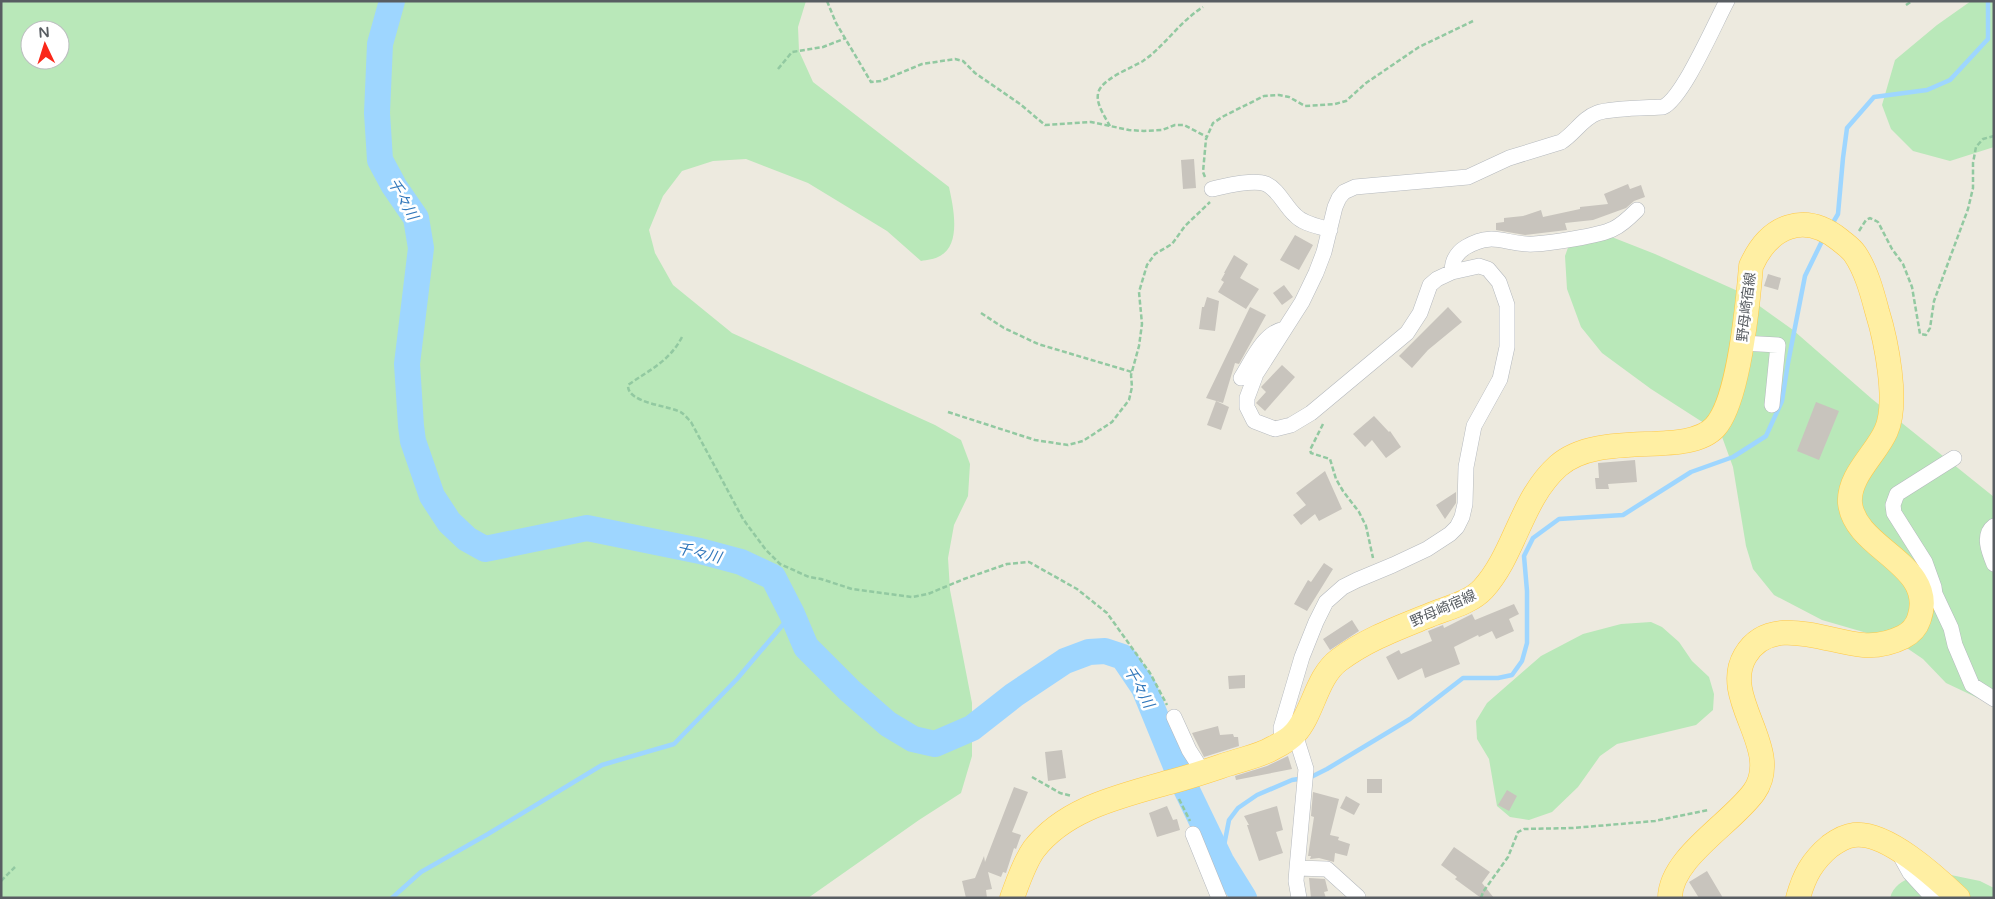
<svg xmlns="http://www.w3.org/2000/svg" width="1995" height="899" font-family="'Varela Round','Noto Sans JP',sans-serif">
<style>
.green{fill:#b9e8b9;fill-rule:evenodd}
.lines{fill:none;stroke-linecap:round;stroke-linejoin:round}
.stream{stroke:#9ed6ff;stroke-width:4.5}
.river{stroke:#9ed6ff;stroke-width:26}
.building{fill:#c8c4bd}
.minor-casing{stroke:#b5b9be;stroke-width:16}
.primary-casing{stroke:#ffc947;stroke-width:25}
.path{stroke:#92c9a1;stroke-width:2.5;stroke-dasharray:5 2.5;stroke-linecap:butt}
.minor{stroke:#fff;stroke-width:15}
.primary{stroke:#ffefa3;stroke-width:24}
.labels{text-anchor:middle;stroke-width:5;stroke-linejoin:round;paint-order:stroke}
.street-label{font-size:14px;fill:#585d62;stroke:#fff}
.water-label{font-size:15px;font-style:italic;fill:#3177bb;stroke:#fff}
</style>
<rect width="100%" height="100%" fill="#edeadf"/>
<path class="green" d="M1 1H806L798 27 799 51 813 82 949 187C953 206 962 244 940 256 935 259 927 260 921 261L887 231 808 183 746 159 713 161 682 171 663 196 649 230 655 253 673 285 732 333 935 425 961 440 970 464 968 496 954 525 948 558 950 590 972 703V756L961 793 919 820 808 898H1ZM30 30H60V60H30Z
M1971 1H1994V147L1950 161 1913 151 1891 129 1882 105 1895 60 1937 25Z
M1599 232 1655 254 1740 292 1793 330 1872 399 1994 497V702L1982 700 1946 683 1923 659 1898 642 1822 620 1774 595 1753 569 1746 546 1733 467 1721 434 1651 389 1602 353 1581 327 1567 289 1565 256 1570 242Z
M1651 622 1662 627 1679 642 1692 661 1709 677 1714 694 1713 710 1696 725 1617 744 1600 756 1578 787 1552 812 1529 820 1510 817 1497 806 1489 759 1477 739 1476 721 1487 703 1541 656 1583 634 1621 624Z
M1946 874 1980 881 1994 888V898H1890C1897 874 1926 875 1946 874Z"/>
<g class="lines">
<path class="stream" d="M1831 226 1838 214 1843 158 1847 128 1874 97 1927 90 1950 80 1988 39V1
M1221 861 1229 820 1238 808 1257 795 1292 780 1311 777 1327 769 1410 719 1463 678H1498L1512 675 1522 661 1527 643V591L1524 556 1533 538 1559 519 1623 515 1691 472 1733 457 1766 436 1782 401 1788 363 1805 276 1824 237
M392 898 421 872 488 834 602 765 674 744 737 679 792 614"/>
<path class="river" d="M392 1 380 44 377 113 380 160 394 186 416 218 421 248 407 364 411 426 413 441 432 496 449 522 467 539 485 549 587 528 700 551 741 562 773 577 792 614 806 647 849 690 888 724 913 739 935 744 972 728 1014 695 1065 661 1089 652 1105 651 1123 657 1144 688 1180 776 1221 861 1244 898"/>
</g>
<path class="building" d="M1194 159 1196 188 1183 189 1181 160Z
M1628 184 1630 189 1641 185 1645 197 1634 201 1626 208 1593 220 1565 223 1567 230 1525 235 1496 230V223L1504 222V218L1523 216 1541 210 1543 217 1580 209V207L1608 204 1604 194Z
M1295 235 1313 245 1299 270 1280 260Z
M1234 255 1248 264 1240 278 1259 289 1246 309 1218 292 1224 282 1221 280 1225 273H1224Z
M1768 274 1781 278 1778 290 1764 286Z
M1284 285 1293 297 1282 305 1273 293Z
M1207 297 1219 301 1215 331 1199 329 1202 307H1204Z
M1250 307 1266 315 1239 364 1235 363 1223 403 1206 398Z
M1448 307 1462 322 1428 350 1412 368 1399 356Z
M1282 365 1295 377 1265 411 1256 403 1266 392 1261 387Z
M1216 401 1229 407 1221 430 1207 425Z
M1816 402 1839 411 1819 460 1797 451Z
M1374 416 1389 432 1390 431 1401 447 1386 458 1372 440 1365 447 1353 434Z
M1635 460 1637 482 1608 484 1609 489H1596L1595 478H1599L1598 463Z
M1325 471 1342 509 1319 521 1315 514 1301 525 1293 515 1306 505 1296 493Z
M1456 492V503L1445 519 1436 505Z
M1324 563 1333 569 1307 611 1294 604 1308 580 1311 582Z
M1514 604 1519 614 1509 619 1514 631 1496 639 1492 631 1479 637 1478 635 1454 647 1460 664 1425 678 1422 668 1398 680 1386 657 1399 650 1401 654 1432 641 1428 631 1443 625 1444 628 1472 614 1475 620Z
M1352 620 1359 631 1330 650 1323 639Z
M1245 675V688L1229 689 1228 676Z
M1218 726 1220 735 1233 734 1234 737H1238L1239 746 1204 757 1192 733Z
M1062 750 1066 778 1048 781 1045 752Z
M1288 756 1292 769 1236 780 1235 776 1267 766Z
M1367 779H1382V793H1367Z
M1014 787 1028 792 1012 832 1021 835 1016 849 1014 848 1006 873 1003 872 1001 877 988 872 992 889 986 890 987 898H966L962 881 975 878 984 856 985 862Z
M1507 790 1517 796 1509 811 1498 805Z
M1313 792 1339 799 1330 835 1339 837 1338 840 1350 844 1347 856 1335 853 1334 862 1319 858 1310 859 1311 856H1308L1314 817 1311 816Z
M1346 796 1360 804 1354 815 1340 808Z
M1167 806 1173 820 1177 819 1180 830 1157 837 1149 813Z
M1277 806 1283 830 1276 832 1283 853 1259 861 1247 825H1249L1244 816Z
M1454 847 1490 872 1482 883 1494 898H1481L1455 879 1457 877 1441 865Z
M1707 871 1723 898H1699L1689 882Z
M1309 878 1325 879 1328 891 1324 892 1326 898H1311Z"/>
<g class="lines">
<defs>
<path id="minor" d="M1212 189C1226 186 1253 179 1266 184 1278 189 1285 206 1295 215 1303 224 1318 226 1330 230
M1452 272C1452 260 1456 253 1466 247 1495 230 1507 246 1534 244 1550 243 1599 236 1613 229 1622 225 1630 217 1637 210
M1742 343 1778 345 1772 405
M1241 378C1252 361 1263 333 1284 329
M1994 526C1982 535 1989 552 1994 564
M1935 594 1951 628 1955 645 1972 685 1994 699
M1921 597 1935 594 1934 587 1925 562 1894 513 1893 505 1897 494 1954 458
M1174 717 1189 750 1203 772
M1295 734 1306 769 1297 868 1296 881 1299 898
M1282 743 1281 728 1302 657 1316 622 1326 602 1343 587 1357 580 1393 565 1427 549 1450 534 1457 527 1462 517 1465 504 1466 467 1474 426 1500 379 1507 347V305L1499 282 1488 269 1479 266 1452 272 1437 279 1430 285 1420 313 1407 333 1311 413 1291 425 1275 429 1254 421 1247 407V398L1256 374 1302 302 1316 273 1324 252 1335 207 1339 198 1344 192 1355 187 1468 177 1509 158 1561 142C1574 134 1583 118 1597 113 1612 108 1646 108 1663 107 1683 98 1715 23 1727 1
M1193 834 1219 898
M1900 855 1910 873 1933 898
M1297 868 1327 869 1358 897"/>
<path id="primary" d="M1012 898C1018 882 1024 863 1034 849 1066 808 1119 797 1166 783 1187 778 1207 771 1228 764 1243 759 1260 756 1273 748 1281 744 1290 739 1295 733 1313 714 1316 677 1339 660 1367 639 1398 628 1430 615 1447 608 1470 603 1483 589 1515 554 1521 499 1558 466 1600 429 1687 458 1715 427 1739 401 1748 302 1751 266 1769 226 1804 211 1840 240 1846 245 1851 248 1855 254 1866 270 1872 292 1877 311 1886 340 1899 403 1886 431 1876 454 1848 476 1850 503 1855 550 1938 564 1919 619 1916 628 1911 633 1903 637 1891 643 1877 646 1863 645 1826 642 1770 613 1745 656 1720 699 1784 749 1754 792 1732 823 1670 858 1670 898
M1798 898C1804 876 1812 861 1830 846 1837 841 1845 836 1854 835 1886 831 1936 877 1958 898"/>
</defs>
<use href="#minor" class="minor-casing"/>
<use href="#primary" class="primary-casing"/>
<path class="path" d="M827 1 836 23 871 82 881 81 922 64 955 59 963 61 975 73 1020 104 1045 125 1091 122 1129 130 1144 131 1162 130 1175 125H1184L1207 137
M1906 5 1912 1
M778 69 792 52 823 47 846 38
M1110 126C1105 117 1096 104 1098 94 1100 79 1132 68 1143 61 1165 46 1179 22 1203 7
M1205 177 1203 172 1206 139 1213 123 1224 116 1264 96 1279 95 1289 97 1305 106 1335 104 1346 101 1366 83 1419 47 1473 21
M1859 231 1866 220 1870 218 1878 222 1892 249 1903 264 1912 287 1920 334 1926 335 1930 328 1934 301 1968 209 1973 188V163L1976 147 1983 139 1994 136
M981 313 1004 328 1038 344 1132 372
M682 337C669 362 649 370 628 385 627 404 670 405 682 413 685 415 688 419 691 422L743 519 766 550 780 564 809 577 821 579 852 589 912 597 928 594 964 579 1007 564 1029 562 1077 589 1107 613 1150 673 1167 705
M948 412 1035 440 1068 445 1083 441 1112 422 1129 400 1132 387 1131 375 1139 346 1142 324 1139 292 1147 265 1155 254 1172 244 1185 226 1210 202
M1323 424 1310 450 1311 453 1330 459 1336 479 1343 491 1359 512 1366 526 1373 558
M1032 777 1060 793 1072 796
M1179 799 1190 821
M1 881 15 867
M1481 898 1483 892 1508 857 1518 832 1524 829 1573 828 1655 821 1708 810"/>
<use href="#minor" class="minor"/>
<use href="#primary" class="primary"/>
</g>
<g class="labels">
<g class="street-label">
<text transform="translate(1746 307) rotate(-83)" y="5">野母崎宿線</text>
<text transform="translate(1443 608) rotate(-24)" y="5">野母崎宿線</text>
</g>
<g class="water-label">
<text transform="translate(403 199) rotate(61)" y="5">千々川</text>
<text transform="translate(699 553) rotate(13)" y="5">千々川</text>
<text transform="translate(1139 687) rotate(61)" y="5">千々川</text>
</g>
</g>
<rect width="1995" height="899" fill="none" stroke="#585d62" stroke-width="5"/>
<g transform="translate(45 45) rotate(356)"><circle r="24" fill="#ffffff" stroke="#bcbec0"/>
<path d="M0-4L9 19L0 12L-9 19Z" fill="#fa2719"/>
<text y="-8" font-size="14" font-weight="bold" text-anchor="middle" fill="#585d62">N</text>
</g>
</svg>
